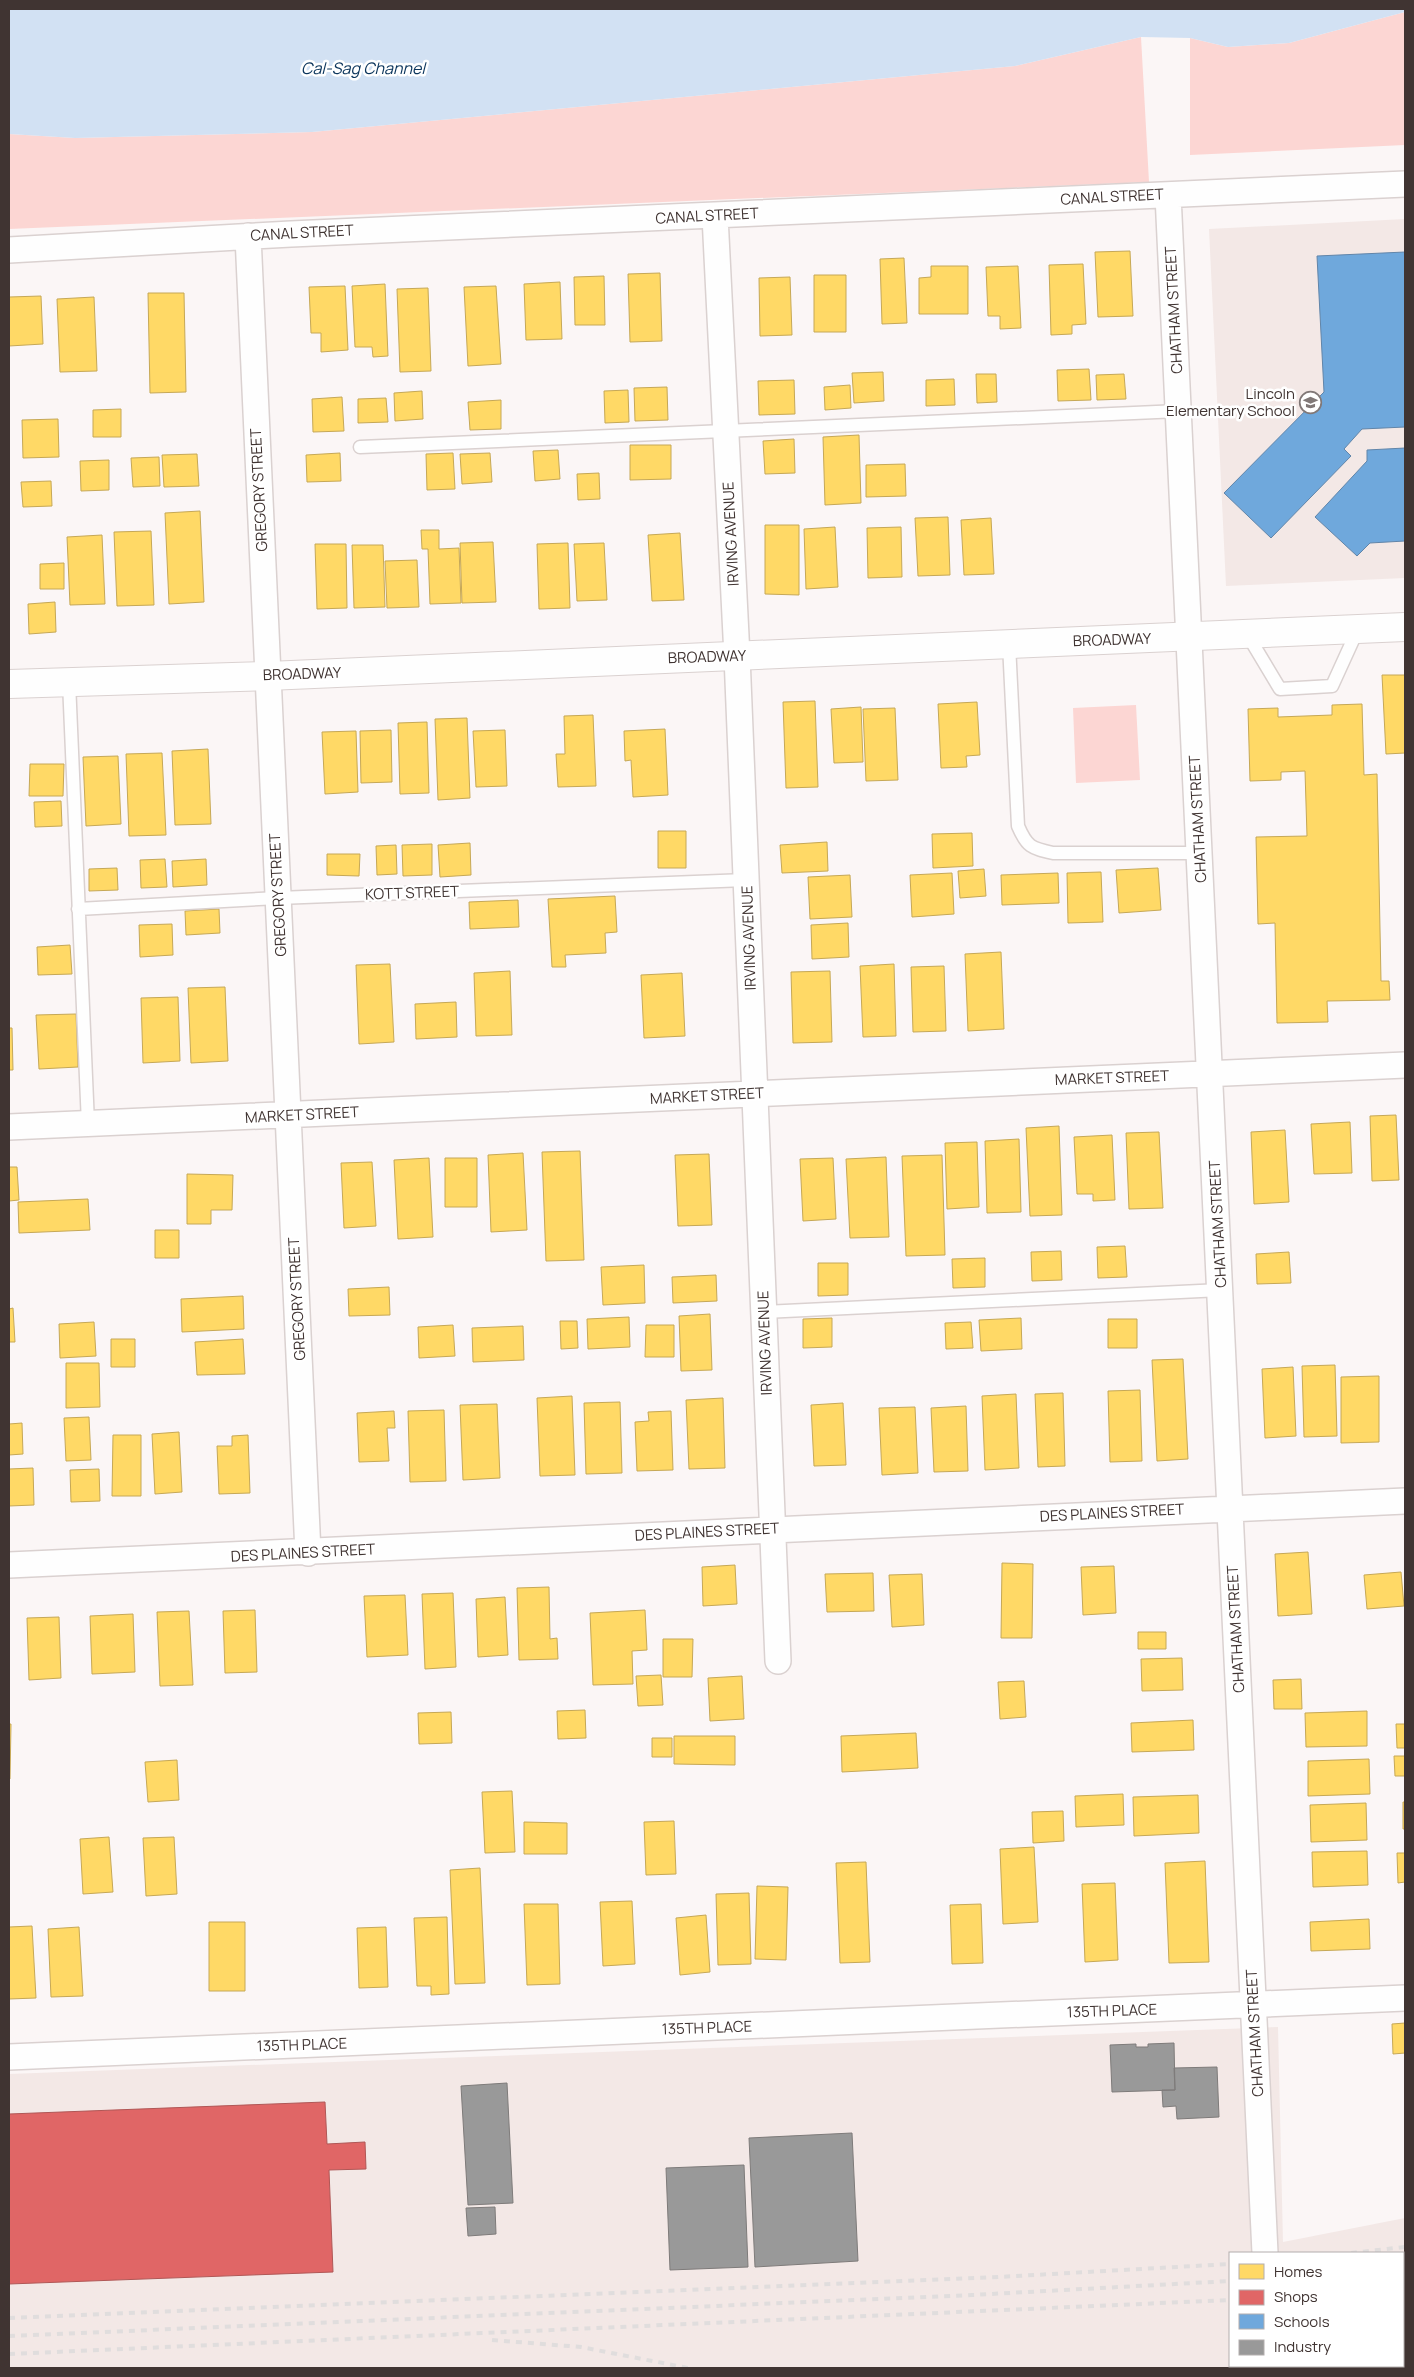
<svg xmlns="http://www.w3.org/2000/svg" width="1414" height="2377" font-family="Manrope,sans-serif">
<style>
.built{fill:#f3e8e6;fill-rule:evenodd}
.green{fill:#fcd6d3}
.water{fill:#d2e1f3}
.homes{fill:#ffd966;stroke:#c6a856}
.shops{fill:#e06666;stroke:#b05756}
.schools{fill:#6fa8dc;stroke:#6185a9}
.industry{fill:#999;stroke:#7e7b7a}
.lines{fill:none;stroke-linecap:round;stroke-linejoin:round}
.lane-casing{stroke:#dad1d0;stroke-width:15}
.street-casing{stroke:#dad1d0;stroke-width:28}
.secondary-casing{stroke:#dad1d0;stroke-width:30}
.lane{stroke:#fefefe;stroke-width:12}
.street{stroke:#fefefe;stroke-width:25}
.secondary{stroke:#fefefe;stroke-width:28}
.rail{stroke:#e0dddd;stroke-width:4;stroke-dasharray:6 6;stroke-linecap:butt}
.labels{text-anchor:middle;stroke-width:5;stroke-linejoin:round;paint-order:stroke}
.street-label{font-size:15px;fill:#403432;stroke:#fff}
.poi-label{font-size:15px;fill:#403432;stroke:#fff;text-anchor:end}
.water-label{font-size:16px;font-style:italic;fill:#0a345b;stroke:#fff}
</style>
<rect width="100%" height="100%" fill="#fbf6f6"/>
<path class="built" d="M1405 219V578L1226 586 1209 229Z
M1278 2027 1283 2242 1405 2218V2368H9V2074ZM1230 2253H1403V2366H1230Z"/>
<path class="green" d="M1405 12V145L1190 155V38L1228 47 1289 43Z
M1141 37 1149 182 9 229V134L75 138 312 132 1015 66Z
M1136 705 1140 780 1076 783 1073 708Z"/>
<path class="water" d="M9 9H1405V12L1289 43 1228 47 1190 38 1141 37 1015 66 312 132 75 138 9 134Z"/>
<path class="homes" d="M1130 251 1133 316 1098 317 1095 252Z
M904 258 907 323 882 324 880 259Z
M1083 264 1086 324 1072 325V334L1051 335 1049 265Z
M931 266H968V314H919V278L931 277Z
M1018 266 1021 328 1000 329V316H988L986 267Z
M660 273 662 341 630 342 628 274Z
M814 275H846V332H814Z
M604 276 605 325H575L574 277Z
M790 277 792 335 760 336 759 278Z
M560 282 562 339 526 340 524 284Z
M385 284 388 356 373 357 372 347H355L352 286Z
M345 286 348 350 321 352V333H311L309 287Z
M496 286 501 364 468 366 464 287Z
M428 288 431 371 400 372 397 289Z
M148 293H184L186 392 150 393Z
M41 296 43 344 9 346V297Z
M94 297 97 371 60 372 57 299Z
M1089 369 1091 400 1058 401 1057 370Z
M883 372 884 401 854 403 852 373Z
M976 374H996L997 402 977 403Z
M1124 374 1126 399 1097 400 1096 375Z
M954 379 955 405 926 406V380Z
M794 380 795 414 759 415 758 381Z
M850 385 851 408 825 410 824 387Z
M667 387 668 420 635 421 634 388Z
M628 390 629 422 605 423 604 391Z
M422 391 423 419 395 421 394 393Z
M342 397 344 431 313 432 312 399Z
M386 398 388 422 358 423V399Z
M501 400V429L470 430 468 402Z
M121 409V437H93V410Z
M58 419 59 457 23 458 22 420Z
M859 435 861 503 825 505 823 437Z
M794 439 795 473 765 474 763 441Z
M630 445H671V479L630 480Z
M558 450 560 479 535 481 533 451Z
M340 453 341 481 307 482 306 455Z
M453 453 455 489 427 490 426 454Z
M490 453 492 482 462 484 460 454Z
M197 454 199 486 164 487 162 455Z
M159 457 160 486 133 487 131 458Z
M109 460V490L81 491 80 461Z
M905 464 906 496 866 497V465Z
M599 473 600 499 578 500 577 474Z
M51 481 52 506 23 507 21 482Z
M200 511 204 602 169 604 165 513Z
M948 517 950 575 918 576 915 518Z
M991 518 994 574 964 575 961 520Z
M765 525H799V595L765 594Z
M835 527 838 587 806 589 804 529Z
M901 527 902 577 868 578 867 528Z
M421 530H439V549L459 548 461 603 430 604 428 549H422Z
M151 531 154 605 117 606 114 532Z
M680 533 684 600 652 601 648 535Z
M102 535 105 604 70 605 67 537Z
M493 542 496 602 462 603 460 543Z
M568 543 570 608 539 609 537 544Z
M604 543 607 600 577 601 574 544Z
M315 544H346L347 608 317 609Z
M352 545H383L385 607 354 608Z
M417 560 419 607 387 608 385 561Z
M64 563V589H40V564Z
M55 602 56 632 29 634 28 604Z
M1382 675H1405V753L1386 754Z
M815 701 818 787 786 788 783 702Z
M977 702 980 755 966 756 967 767 941 768 938 704Z
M1362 704 1364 775 1377 774 1381 981H1389L1390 1000 1327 1001 1328 1022 1277 1023 1275 923 1258 924 1256 837 1307 836 1305 771 1281 772V780L1250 781 1248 709 1278 708V717L1332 715V705Z
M861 707 863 762 834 763 831 709Z
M895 708 898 780 866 781 863 709Z
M593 715 596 786 558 787 556 754H565L564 716Z
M467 718 470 798 438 800 435 719Z
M427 722 429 793 400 794 398 723Z
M665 729 668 795 633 797 631 760 625 761 624 731Z
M391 730 392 782 361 783 360 731Z
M505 730 507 786 476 787 473 731Z
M356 731 358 792 325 794 322 732Z
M208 749 211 824 175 825 172 751Z
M162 753 166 835 129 836 126 754Z
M118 756 121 824 86 826 83 757Z
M30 764H64L63 796H29Z
M61 801 62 826 35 827 34 802Z
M658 831H686V868H658Z
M972 833 973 866 933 868 932 834Z
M827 842 828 871 782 873 780 845Z
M470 843 471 875 440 877 438 845Z
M432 844V875L403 876 402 845Z
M396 845 397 874 377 875 376 846Z
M327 854H360L359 876 327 875Z
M165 859 167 887 141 888 140 860Z
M206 859 207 885 173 887 172 861Z
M117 868 118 890 89 891V869Z
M1158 868 1161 910 1119 913 1116 870Z
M984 869 986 896 960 898 958 871Z
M1101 872 1103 922 1068 923 1067 873Z
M952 873 954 914 912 917 910 875Z
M1058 873 1059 903 1002 905 1001 875Z
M850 875 852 917 810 919 808 877Z
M615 896 617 932 605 933 606 953 565 955 566 967H552L548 899Z
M518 900 519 927 470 929 469 902Z
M219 909 220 933 186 935 185 911Z
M848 923 849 957 812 959 811 925Z
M172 924 173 955 140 957 139 925Z
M70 945 72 974 38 975 37 947Z
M1001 952 1004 1029 968 1031 965 954Z
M390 964 394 1042 359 1044 356 965Z
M894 964 896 1036 863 1037 860 966Z
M944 966 946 1031 913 1032 911 967Z
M510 971 512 1035 476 1036 474 973Z
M830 971 832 1042 793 1043 791 972Z
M682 973 685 1036 644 1038 641 975Z
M225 987 228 1061 191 1063 188 988Z
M178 997 180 1061 143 1063 141 998Z
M456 1002 457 1037 416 1039 415 1004Z
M76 1014 78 1067 39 1069 36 1015Z
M9 1028H12L13 1070H9Z
M1396 1115 1399 1180 1372 1181 1370 1116Z
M1350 1122 1352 1173 1314 1174 1311 1124Z
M1059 1126 1062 1215 1030 1216 1026 1128Z
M1285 1130 1289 1202 1254 1204 1251 1132Z
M1159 1132 1163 1208 1129 1209 1126 1133Z
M1112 1135 1115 1200 1093 1201V1194H1077L1074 1137Z
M1019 1139 1021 1212 987 1213 985 1141Z
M977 1142 979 1207 947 1209 945 1143Z
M580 1151 584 1260 546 1261 542 1152Z
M523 1153 527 1230 491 1232 488 1155Z
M709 1154 712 1225 678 1226 675 1155Z
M942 1155 945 1255 906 1256 902 1156Z
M886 1157 889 1237 850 1238 846 1159Z
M429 1158 433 1237 398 1239 394 1160Z
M445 1158H477V1207H445Z
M833 1158 836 1219 803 1221 800 1159Z
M372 1162 376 1226 344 1228 341 1163Z
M9 1167H17L19 1200 9 1201Z
M187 1174 233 1175 232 1210H211V1224H187Z
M88 1199 90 1230 19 1233 18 1202Z
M155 1230H179V1258H155Z
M1125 1246 1127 1277 1098 1278 1097 1247Z
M1061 1251 1062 1280 1032 1281 1031 1252Z
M1289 1252 1291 1283 1257 1284 1256 1254Z
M985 1258V1287L953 1288 952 1259Z
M818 1263H848V1295L818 1296Z
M644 1265 645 1303 603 1305 601 1267Z
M716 1275 717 1301 673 1303 672 1277Z
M389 1287 390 1315 349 1316 348 1289Z
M243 1296 244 1329 182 1332 181 1299Z
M13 1308 15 1342H9V1309Z
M710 1314 712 1370 681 1371 679 1316Z
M629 1317 630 1347 588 1349 587 1319Z
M832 1318V1347L803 1348V1319Z
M1021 1318 1022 1349 981 1351 979 1320Z
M1108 1319H1137V1348H1108Z
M560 1321H577L578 1348 561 1349Z
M94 1322 96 1356 60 1358 59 1324Z
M971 1322 973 1348 946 1349 945 1323Z
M453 1325 455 1356 419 1358 418 1327Z
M646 1325H674V1357H645Z
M523 1326 524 1360 473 1362 472 1328Z
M111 1339H135V1367H111Z
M243 1339 245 1374 197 1375 195 1342Z
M1183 1359 1188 1459 1157 1461 1152 1360Z
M66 1363H99L100 1407 66 1408Z
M1335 1365 1337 1436 1304 1437 1302 1366Z
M1293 1367 1296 1436 1265 1438 1262 1369Z
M1379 1376V1442L1341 1443V1377Z
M1140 1390 1142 1461 1110 1462 1108 1391Z
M1063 1393 1065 1466 1038 1467 1035 1394Z
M1016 1394 1019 1468 985 1470 982 1396Z
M572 1396 575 1475 540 1476 537 1398Z
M723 1398 725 1468 689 1469 686 1400Z
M620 1402 622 1473 586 1474 584 1403Z
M843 1403 846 1465 814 1466 811 1405Z
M497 1404 500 1478 463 1480 460 1405Z
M966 1406 968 1471 934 1472 931 1408Z
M915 1407 918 1473 882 1475 879 1408Z
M444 1410 446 1481 410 1482 408 1411Z
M394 1411 395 1428H387L389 1461 359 1462 357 1413Z
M671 1411 673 1470 637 1471 635 1422 649 1421 648 1412Z
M89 1417 91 1460 66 1461 64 1418Z
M22 1423 23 1454 9 1455V1424Z
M179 1432 182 1492 155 1494 152 1434Z
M113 1435H141V1496H112Z
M248 1435 250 1493 219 1494 217 1446H232V1436Z
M33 1468 34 1505 9 1506V1469Z
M99 1469 100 1501 71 1502 70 1470Z
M1308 1552 1312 1614 1278 1616 1275 1554Z
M1002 1563 1033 1564 1032 1638H1001Z
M735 1565 737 1604 703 1606 702 1567Z
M1114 1566 1116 1613 1083 1615 1081 1567Z
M1401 1572 1404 1606 1367 1609 1364 1575Z
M873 1573 874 1611 827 1612 825 1574Z
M922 1574 924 1625 892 1627 889 1575Z
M549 1587 550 1639 557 1638 558 1659 519 1660 517 1588Z
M453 1593 456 1667 425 1669 422 1594Z
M405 1595 408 1655 367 1657 364 1596Z
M505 1597 508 1655 478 1657 476 1599Z
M255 1610 257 1672 225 1673 223 1611Z
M645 1610 647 1650 632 1651 633 1684 593 1685 590 1613Z
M189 1611 193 1685 160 1686 157 1612Z
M133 1614 135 1672 92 1674 90 1616Z
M59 1617 61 1678 29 1680 27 1618Z
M1138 1632H1166V1649H1138Z
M663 1639H693L692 1677H663Z
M1182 1658 1183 1690 1142 1691 1141 1659Z
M661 1675 663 1705 638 1706 636 1676Z
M742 1676 744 1719 710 1721 708 1678Z
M1301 1679 1302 1709H1274L1273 1680Z
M1024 1681 1026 1717 1000 1719 998 1682Z
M585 1710 586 1738 558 1739 557 1711Z
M1367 1711V1746L1306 1747 1305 1713Z
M451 1712 452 1743 419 1744 418 1713Z
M1193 1720 1194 1750 1132 1752 1131 1723Z
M9 1724H11L10 1779H9Z
M1396 1724H1405V1748H1397Z
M916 1733 918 1768 842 1772 841 1736Z
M674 1736H735V1765L674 1764Z
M652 1738H672V1757H652Z
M1394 1756H1405V1776H1395Z
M1369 1759 1370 1794 1308 1796V1761Z
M177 1760 179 1800 148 1802 145 1762Z
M512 1791 515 1852 485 1853 482 1792Z
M1123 1794 1124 1825 1076 1827 1075 1796Z
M1198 1795 1199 1833 1134 1836 1133 1797Z
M1403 1802H1405V1829H1403Z
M1366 1803 1367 1840 1311 1842 1310 1805Z
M1063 1811 1064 1841 1033 1843 1032 1812Z
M674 1821 676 1874 646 1875 644 1822Z
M524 1822 567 1823V1854H524Z
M109 1837 113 1892 83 1894 80 1839Z
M174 1837 177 1894 146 1896 143 1838Z
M1034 1847 1038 1922 1003 1924 1000 1849Z
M1367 1851 1368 1885 1313 1887 1312 1852Z
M1397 1853H1405V1882L1398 1883Z
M1205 1861 1209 1962 1169 1963 1165 1863Z
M866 1862 870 1962 840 1963 836 1863Z
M480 1868 485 1983 455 1984 450 1870Z
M1115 1883 1118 1960 1085 1962 1082 1884Z
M757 1886 788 1887 786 1960 755 1959Z
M749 1893 751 1964 718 1965 716 1894Z
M632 1901 635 1964 603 1966 600 1902Z
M524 1904H558L560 1984 527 1985Z
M981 1904 983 1963 952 1964 950 1905Z
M706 1915 710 1972 680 1975 676 1918Z
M447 1917 449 1994 431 1995V1986H417L414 1918Z
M1369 1919 1370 1949 1311 1951 1310 1922Z
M209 1922H245V1991H209Z
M32 1926 36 1998 9 1999V1927Z
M79 1927 83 1996 51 1997 48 1929Z
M386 1927 388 1987 359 1988 357 1928Z
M1405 2023V2053L1393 2054 1392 2024Z"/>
<path class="shops" d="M325 2102 327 2144 365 2142 366 2169 329 2170 333 2272 9 2284V2114Z"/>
<path class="schools" d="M1405 252V427L1362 429 1344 449 1351 456 1271 538 1224 493 1324 392 1317 256Z
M1405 448V541L1370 543 1357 556 1315 517 1367 461V450Z"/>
<path class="industry" d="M1174 2043 1175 2090 1112 2092 1110 2045 1136 2044V2047H1148V2044Z
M1217 2067 1219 2117 1177 2119 1176 2106 1163 2107 1162 2090H1175L1174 2068Z
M507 2083 513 2203 468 2205 461 2086Z
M852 2133 858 2261 755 2267 749 2138Z
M744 2165 748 2267 670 2270 666 2168Z
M495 2207 496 2234 468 2236 466 2208Z"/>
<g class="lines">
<defs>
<path id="lane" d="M360 447 1179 411
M1247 634 1280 689 1332 686 1358 629
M1009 644 1018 826C1027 847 1031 848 1053 853H1200
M69 682 88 1124
M78 909 278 898 746 880
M764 1312 1221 1290
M1403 2357H1405"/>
<path id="street" d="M1168 195 1265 2253
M715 216 737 656 778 1661
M248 236 308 1553
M9 250 291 234 1405 184
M9 1127 1405 1065
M9 1565C474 1547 940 1519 1405 1501
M9 2057 1405 1998
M1271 2366V2368"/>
<path id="secondary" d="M9 684 268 676 1405 627"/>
</defs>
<use href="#lane" class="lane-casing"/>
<use href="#street" class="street-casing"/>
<use href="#secondary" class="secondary-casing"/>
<use href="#lane" class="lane"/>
<use href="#street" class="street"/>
<use href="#secondary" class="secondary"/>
<path class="rail" d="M1351 2253 1405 2247
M1403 2265H1405
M1403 2282 1405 2281
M9 2318 998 2277 1230 2264
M9 2336 972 2295 1230 2281
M492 2340 581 2347 688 2368
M9 2354 1230 2300"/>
</g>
<defs>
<symbol id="school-ring" viewBox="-11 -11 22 22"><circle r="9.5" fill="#fff" stroke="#817877" stroke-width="1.5"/><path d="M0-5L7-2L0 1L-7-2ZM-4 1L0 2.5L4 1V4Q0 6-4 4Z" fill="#817877"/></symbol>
</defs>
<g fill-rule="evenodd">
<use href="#school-ring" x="1298" y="390" width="25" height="25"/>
</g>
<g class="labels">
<g class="street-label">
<text transform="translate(1112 197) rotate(-3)" y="5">CANAL STREET</text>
<text transform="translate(707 216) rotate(-3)" y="5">CANAL STREET</text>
<text transform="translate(302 233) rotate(-3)" y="5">CANAL STREET</text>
<text transform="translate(1174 310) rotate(-93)" y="5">CHATHAM STREET</text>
<text transform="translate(259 490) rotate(-93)" y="5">GREGORY STREET</text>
<text transform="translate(731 534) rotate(-93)" y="5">IRVING AVENUE</text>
<text transform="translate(1112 640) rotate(-2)" y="5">BROADWAY</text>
<text transform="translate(707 657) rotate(-2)" y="5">BROADWAY</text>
<text transform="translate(302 674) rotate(-2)" y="5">BROADWAY</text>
<text transform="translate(1198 819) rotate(-93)" y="5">CHATHAM STREET</text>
<text transform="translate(412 893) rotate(-2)" y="5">KOTT STREET</text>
<text transform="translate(278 895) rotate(-93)" y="5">GREGORY STREET</text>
<text transform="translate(749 938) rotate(-92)" y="5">IRVING AVENUE</text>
<text transform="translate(1112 1078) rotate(-2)" y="5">MARKET STREET</text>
<text transform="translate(707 1096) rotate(-3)" y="5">MARKET STREET</text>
<text transform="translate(302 1115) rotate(-3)" y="5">MARKET STREET</text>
<text transform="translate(1218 1224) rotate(-93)" y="5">CHATHAM STREET</text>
<text transform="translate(297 1299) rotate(-93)" y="5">GREGORY STREET</text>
<text transform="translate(765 1343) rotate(-92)" y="5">IRVING AVENUE</text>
<text transform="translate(1112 1513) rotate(-3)" y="5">DES PLAINES STREET</text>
<text transform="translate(707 1532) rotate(-3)" y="5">DES PLAINES STREET</text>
<text transform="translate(303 1553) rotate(-3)" y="5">DES PLAINES STREET</text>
<text transform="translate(1236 1629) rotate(-93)" y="5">CHATHAM STREET</text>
<text transform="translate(1112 2011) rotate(-2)" y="5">135TH PLACE</text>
<text transform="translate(707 2028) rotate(-2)" y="5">135TH PLACE</text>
<text transform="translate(1255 2033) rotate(-93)" y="5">CHATHAM STREET</text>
<text transform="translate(302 2045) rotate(-2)" y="5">135TH PLACE</text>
</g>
<g class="poi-label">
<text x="1295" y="399">Lincoln<tspan x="1295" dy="17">Elementary School</tspan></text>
</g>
<g class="water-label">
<text x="363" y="74">Cal-Sag Channel</text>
</g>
</g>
<rect width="1414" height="2377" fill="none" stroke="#403432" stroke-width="20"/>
<rect x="1229" y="2252" width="175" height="115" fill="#ffffff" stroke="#b3aead"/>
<rect x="1239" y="2264" width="25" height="15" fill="#ffd966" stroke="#b3aead"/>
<text x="1274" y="2277" font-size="15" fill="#403432">Homes</text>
<rect x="1239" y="2290" width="25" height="15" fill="#e06666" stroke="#b3aead"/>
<text x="1274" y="2302" font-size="15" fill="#403432">Shops</text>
<rect x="1239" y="2314" width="25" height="15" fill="#6fa8dc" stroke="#b3aead"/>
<text x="1274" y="2327" font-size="15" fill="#403432">Schools</text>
<rect x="1239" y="2340" width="25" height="15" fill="#999999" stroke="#b3aead"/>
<text x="1274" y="2352" font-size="15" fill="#403432">Industry</text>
</svg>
